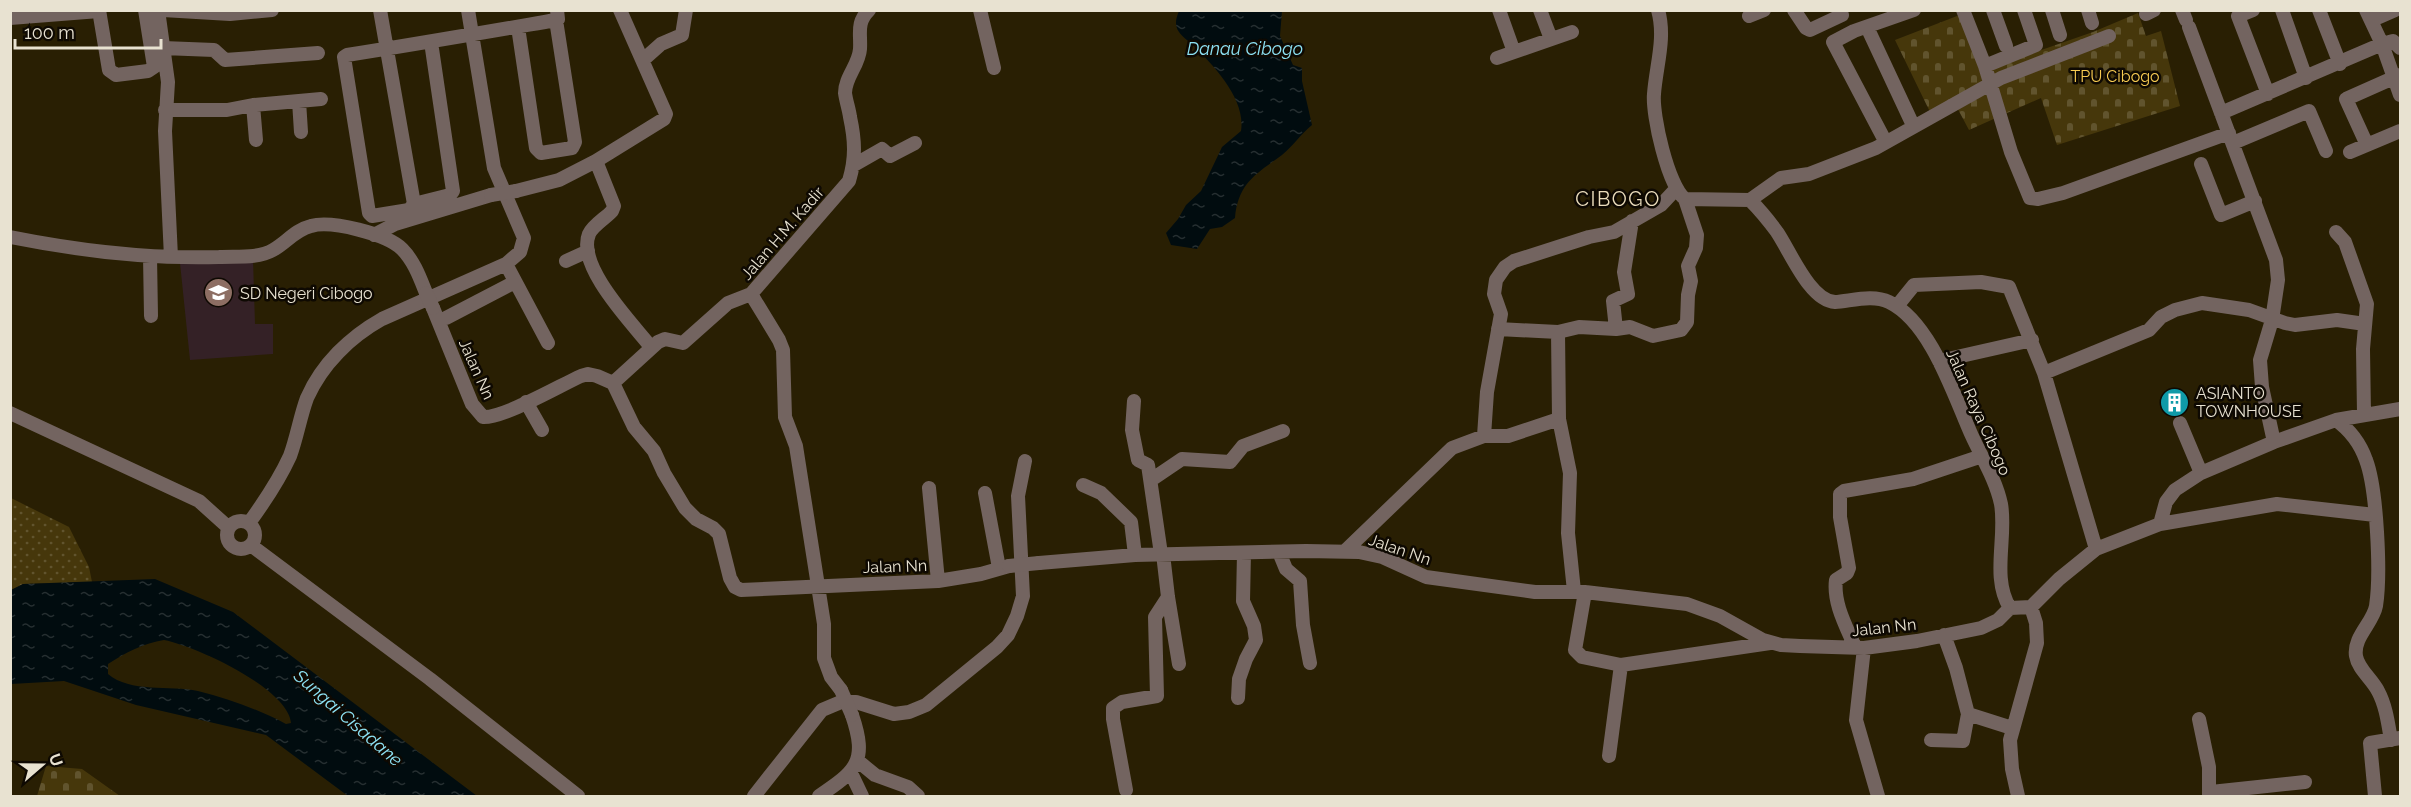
<svg xmlns="http://www.w3.org/2000/svg" width="2411" height="807" font-family="Raleway,sans-serif">
<style>
.education{fill:#342126}
.grass{fill:url(#grass-dots)}
.cemetery{fill:url(#cemetery-stones)}
.water{fill:url(#water-ripples);fill-rule:evenodd}
.lines{fill:none;stroke-linecap:round;stroke-linejoin:round}
.minor{stroke:#736460;stroke-width:14}
.minor-bridge{stroke:#736460;stroke-width:14}
.labels{text-anchor:middle;stroke-width:5;stroke-linejoin:round;paint-order:stroke}
.park-label{font-size:16px;fill:#f7cb52;stroke:#0e0902}
.street-label{font-size:16px;fill:#e8e2d1;stroke:#0e0902}
.poi-label{font-size:16px;fill:#e8e2d1;stroke:#0e0902;text-anchor:start}
.water-label{font-size:18px;font-style:italic;fill:#8de2f4;stroke:#0e0902}
.quarter-label{font-size:20px;letter-spacing:1.5px;fill:#eadcbb;stroke:#0e0902}
</style>
<defs>
<pattern id="grass-dots" width="8" height="8" patternUnits="userSpaceOnUse" patternTransform="scale(1.5)"><rect width="8" height="8" fill="#46370b"/><path d="M2 2h.1M6 6h.1" fill="none" stroke="#61542e" stroke-width="1.8" stroke-linecap="round"/></pattern>
<pattern id="cemetery-stones" width="16" height="16" patternUnits="userSpaceOnUse" patternTransform="scale(1.5)"><rect width="16" height="16" fill="#46370b"/><path d="M2 7V4a2 2 0 0 1 4 0v3zM10 15v-3a2 2 0 0 1 4 0v3z" fill="#61542e"/></pattern>
<pattern id="water-ripples" width="26" height="14" patternUnits="userSpaceOnUse" patternTransform="scale(1.5)"><rect width="26" height="14" fill="#010c0f"/><path d="M2 4q2-2 4 0t4 0M15 11q2-2 4 0t4 0" fill="none" stroke="#262f31"/></pattern>
</defs>
<rect width="100%" height="100%" fill="#291f03"/>
<path class="education" d="M253 259 255 324H273V354L190 360 180 263Z"/>
<path class="grass" d="M11 498 69 527 89 567 92 582 23 584 11 590Z"/>
<path class="cemetery" d="M1970 11 1992 67 2093 32 2138 13 2146 36 2161 31 2180 106 2057 145 2041 98 1969 130 1953 100 1931 114 1895 40Z
M46 766 82 769 120 796H37Z"/>
<path class="water" d="M1179 11H1282L1280 36 1293 65 1302 68V81L1312 125C1301 134 1293 146 1282 155 1256 174 1238 183 1235 218L1222 227 1210 229 1197 249 1171 245 1166 233 1178 219 1186 205 1201 191 1222 147 1241 131C1246 99 1214 66 1193 45 1189 41 1182 37 1179 32 1174 25 1176 18 1179 11Z
M155 579 233 612 477 796H348L266 735 136 705 64 681 11 684V590L23 584ZM164 640C195 646 288 688 291 723L286 724C258 709 229 699 198 691 170 685 130 693 108 674V664C125 653 144 643 164 640Z"/>
<g class="lines">
<path class="minor" d="M99 10 109 70 116 75 148 71 154 67 145 10
M158 10 168 82 165 131 171 257
M163 10 230 14 272 10
M380 10 414 204 409 210 372 216 369 213 344 57 347 55C417 44 486 32 556 20L558 19 557 10
M620 10 666 114 664 119 596 161 614 206 612 211C606 218 593 225 589 234 576 266 632 323 651 347
M980 10 994 68
M1499 10 1514 52
M1540 10 1551 39
M1658 10C1666 38 1656 66 1654 94 1652 115 1668 186 1685 199L1750 200C1760 210 1769 221 1777 232 1790 251 1810 301 1835 302 1851 301 1873 294 1889 302 1931 322 1954 396 1972 436 1982 458 1996 480 2001 504 2007 537 1991 578 2010 608
M1794 10 1806 28 1810 30 1842 15
M1963 10 1985 66 2011 152 2030 198 2038 199 2063 193 2229 133
M1993 10 2006 46
M2052 10 2060 35
M2088 10 2092 23
M2182 10 2186 20
M2253 10 2238 16 2268 94
M2282 10 2306 78
M2319 10 2340 64
M2366 10 2382 44 2400 95
M2146 14 2154 10
M1749 16 1764 10
M2379 17 2395 10
M10 18 99 11
M518 27 536 148 541 153 572 148 575 142 556 20
M1867 27 1911 121
M2189 27 2276 260 2278 280 2272 320 2260 360 2262 387 2274 442
M163 48 214 50 225 60 318 53
M1497 58 1572 32
M643 60 661 44 682 35 686 10
M1985 66 2036 45 2024 10
M299 101 301 132
M253 105 256 140
M165 110H227L253 105 321 99
M2221 113 2382 44 2393 41 2400 48
M1883 137 1833 42 1854 31 1914 10
M2233 143 2309 111 2326 151
M2367 145 2346 99 2400 75
M2350 152 2400 131
M2201 164 2221 215 2255 201
M854 165 882 149 890 156 915 143
M516 191 559 180 596 161
M1750 200 1781 178 1809 174 1876 148 2001 78 2109 36
M414 204 450 195 453 191 431 42
M2336 232 2345 242 2367 304 2363 349 2364 414
M374 235 395 224 491 195
M10 237C80 251 149 259 219 257 237 256 257 259 273 250 287 242 295 230 311 226 331 220 387 234 402 249 414 261 420 278 426 293
M150 256 151 316
M566 261 588 251
M506 264 548 343
M1897 306 1914 285 1981 282 2009 287 2044 373
M433 308 472 404 483 417C504 418 559 386 581 376L588 374 597 376 613 383 634 427 654 451 664 473 685 508 696 519 713 528 719 534 730 578 735 587 741 590 938 581 981 574 1009 566
M446 318 515 282
M1498 329 1558 332
M1616 329 1613 301 1628 294 1624 272 1632 221
M1939 361 2032 340
M613 383 658 342 665 339 683 343 728 303 751 294
M1134 401 1132 430 1138 460 1148 465 1161 554
M526 402 542 430
M10 413 199 501 229 528
M1559 419 1570 473 1568 533 1574 591
M2336 420C2350 430 2360 443 2366 460 2377 489 2381 574 2376 606 2373 623 2353 637 2356 656 2358 669 2372 679 2378 691 2386 706 2388 723 2391 740
M2180 423 2201 473
M1484 436 1487 392 1501 314 1494 294 1496 280 1505 267 1514 261 1589 237 1614 232 1661 205 1676 189
M1151 480 1182 459 1230 462 1243 446 1283 431
M1083 485 1101 493 1131 522 1135 555
M929 488 938 581
M985 493 999 568
M227 535a14 14 0 1 1 28 0a14 14 0 1 1-28 0Z
M249 523C265 501 279 480 290 456 297 437 300 417 307 398 322 364 350 337 382 319L506 264 520 252 524 238 494 168 468 10
M2160 524 2277 504 2375 515
M252 546 430 679 578 796
M2096 549 2044 373 2149 330 2161 317 2175 310 2202 303 2249 310 2285 323 2295 325 2337 320 2365 324
M1345 551 1452 448 1484 436H1508L1559 419 1558 332 1579 327 1616 329 1630 327 1653 336 1681 330 1687 322 1688 295 1691 281 1688 266 1696 248 1697 235 1685 199
M1279 552 1286 569 1300 581 1303 625 1310 663
M1163 554 1168 597 1179 664
M1039 563 1135 555 1306 551 1359 552 1382 557 1426 577 1535 592H1585L1687 604 1720 616 1763 640 1781 645 1800 646 1864 648 1917 641 1981 628 1998 620 2010 608
M1585 592 1575 650 1582 657 1621 665 1609 756
M2010 608 2031 607 2059 579 2096 549 2160 524 2166 502 2175 490 2201 473 2274 442 2336 420 2400 409
M1944 635 1956 668 1968 714 2012 728
M1855 647C1846 626 1833 603 1836 580L1847 573 1849 568 1840 517V494L1844 491 1913 479 1982 456
M1864 648 1856 720 1878 796
M1621 665 1770 643
M841 690 831 677 824 658V624L804 497 796 446 785 417 783 350 779 340 751 294 849 181C856 158 855 140 850 117 849 109 846 101 845 93 845 77 859 65 860 49 861 33 856 23 869 10
M1238 698 1239 679 1246 659 1256 640 1254 626 1243 601 1244 553
M2199 719 2209 767V796
M1931 740 1963 741 1968 714
M858 761 875 775 908 787 918 796
M851 773 862 796
M1126 790 1113 719V708L1122 702 1157 696 1155 617 1168 597
M2211 792 2305 782
M754 796 822 710 841 702H856L894 714 909 712 926 705 997 647 1008 635 1017 616 1023 596 1018 496 1025 461
M819 796C856 771 868 762 852 715
M2018 796 2012 769 2010 740 2037 643 2036 623 2031 607
M2375 796 2370 743 2400 738"/>
<path class="minor-bridge" d="M491 195 516 191
M426 293 433 308
M1009 566 1039 563
M841 690 852 715"/>
</g>
<defs>
<symbol id="school-disc" viewBox="-11 -11 22 22"><circle r="9.5" fill="#8d6e63" stroke="#0e0902"/><path d="M0-5L7-2L0 1L-7-2ZM-4 1L0 2.5L4 1V4Q0 6-4 4Z" fill="#fff"/></symbol>
<symbol id="building-disc" viewBox="-11 -11 22 22"><circle r="9.5" fill="#0f9aa8" stroke="#0e0902"/><path d="M-4-6H4V6H1V3H-1V6H-4ZM-2.5-4.3h1.7v1.8h-1.7ZM.8-4.3h1.7v1.8H.8ZM-2.5-1h1.7V.8h-1.7ZM.8-1h1.7V.8H.8Z" fill="#fff"/></symbol>
</defs>
<g fill-rule="evenodd">
<use href="#school-disc" x="202" y="276" width="33" height="33"/>
<use href="#building-disc" x="2158" y="386" width="33" height="33"/>
</g>
<g class="labels">
<g class="park-label">
<text x="2115" y="82">TPU Cibogo</text>
</g>
<g class="street-label">
<text transform="translate(782 233) rotate(-49)" y="6">Jalan H.M. Kadir</text>
<text transform="translate(477 369) rotate(66)" y="6">Jalan Nn</text>
<text transform="translate(1979 412) rotate(66)" y="6">Jalan Raya Cibogo</text>
<text transform="translate(1400 549) rotate(19)" y="6">Jalan Nn</text>
<text transform="translate(895 566) rotate(-2)" y="6">Jalan Nn</text>
<text transform="translate(1884 627) rotate(-6)" y="6">Jalan Nn</text>
</g>
<g class="poi-label">
<text x="240" y="299">SD Negeri Cibogo</text>
<text x="2196" y="399">ASIANTO<tspan x="2196" dy="18">TOWNHOUSE</tspan></text>
</g>
<g class="water-label">
<text x="1245" y="55">Danau Cibogo</text>
<text transform="translate(348 718) rotate(41)" y="6">Sungai Cisadane</text>
</g>
<g class="quarter-label">
<text x="1618" y="206">CIBOGO</text>
</g>
</g>
<rect width="2411" height="807" fill="none" stroke="#e8e2d1" stroke-width="24"/>
<g transform="translate(42 765) rotate(70)" stroke="#0e0902" stroke-width="4.5" paint-order="stroke">
<path d="M0-4.5L10 22L0 15L-10 22Z" fill="#e8e2d1"/>
<text y="-9" font-size="16" font-weight="bold" text-anchor="middle" fill="#e8e2d1">U</text>
</g>
<path d="M15 39v9h146v-9" fill="none" stroke="#e8e2d1" stroke-width="3"/>
<text x="24" y="39" font-size="18" fill="#e8e2d1" stroke="#0e0902" stroke-width="4.5" paint-order="stroke">100 m</text>
</svg>
